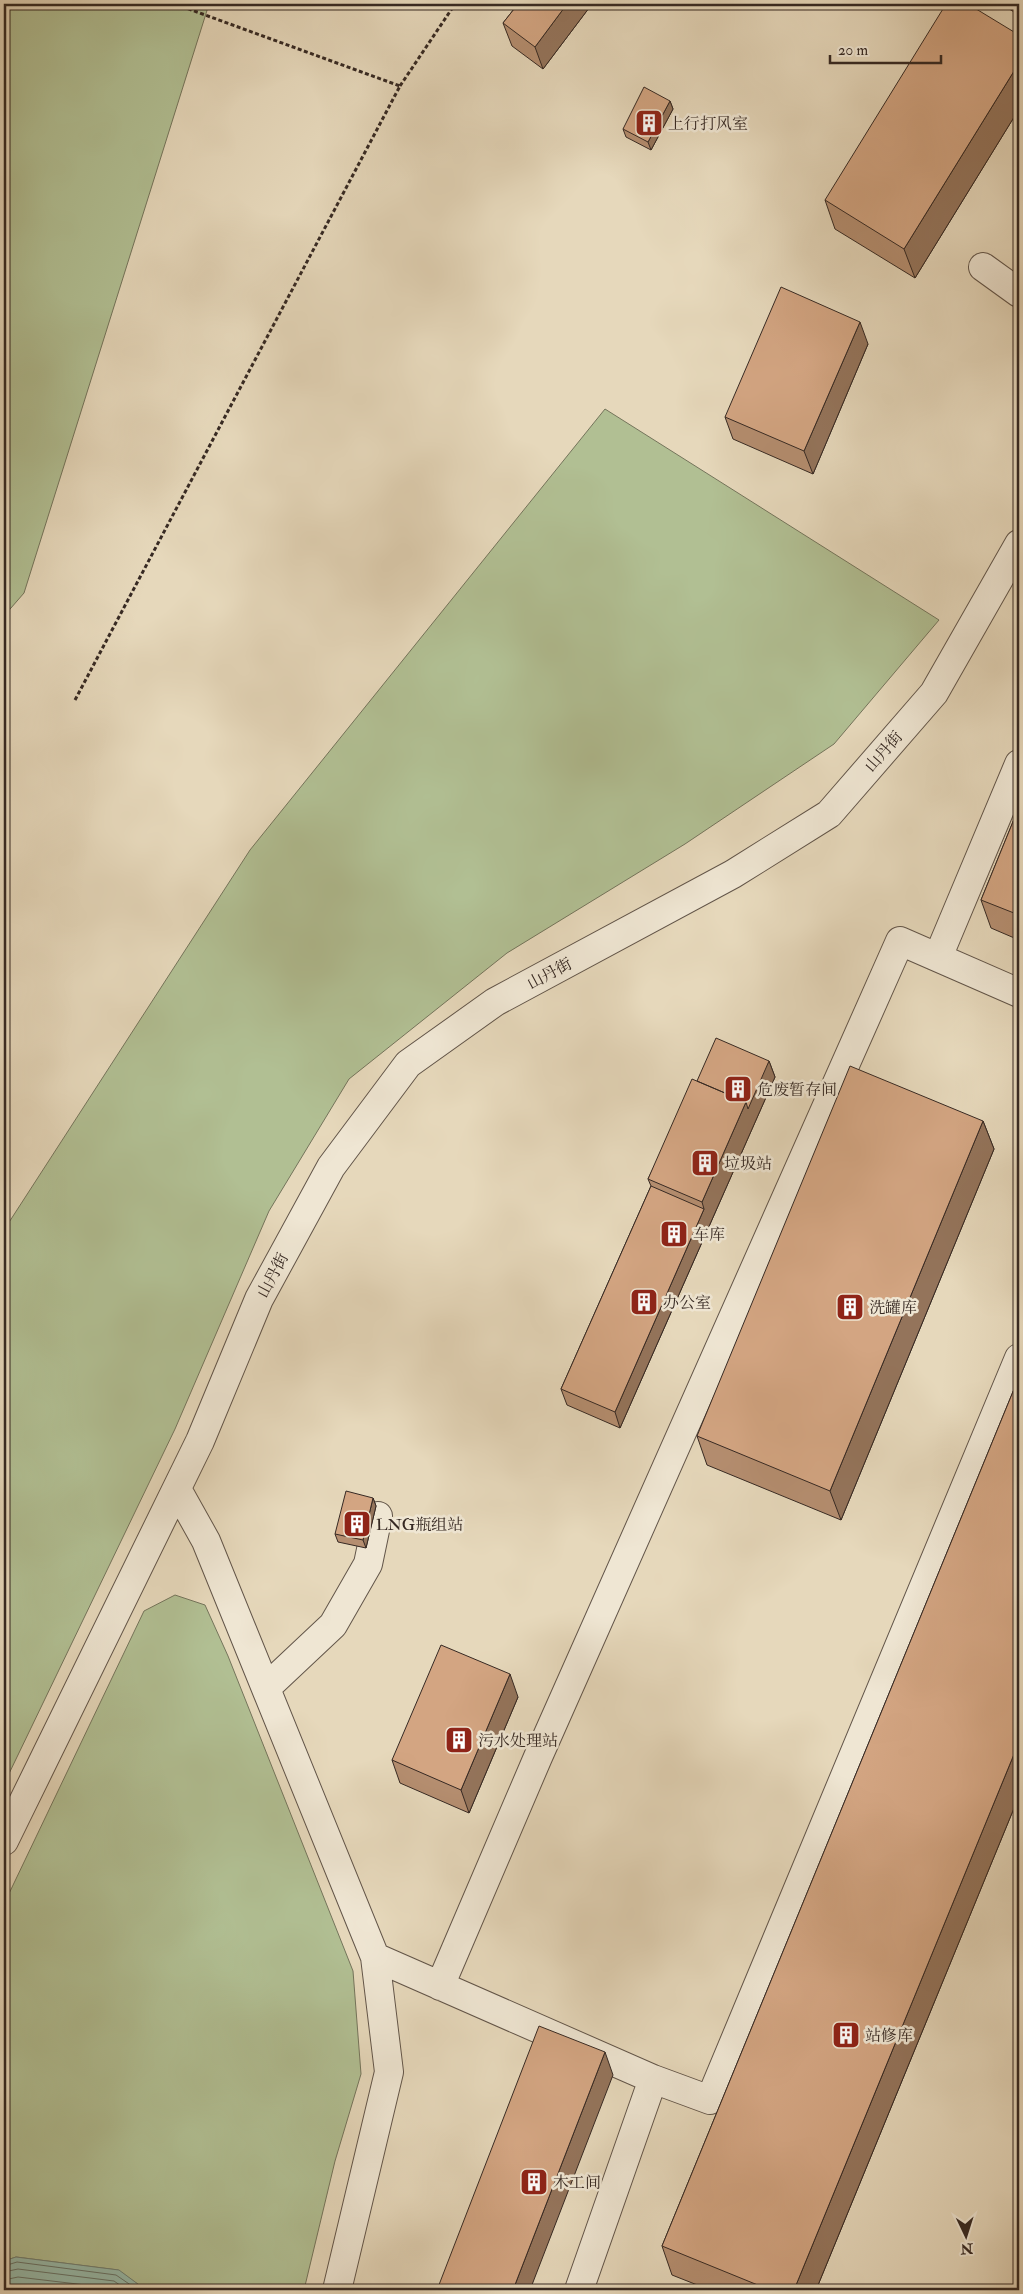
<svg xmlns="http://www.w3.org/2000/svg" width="1023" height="2294" font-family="'IM FELL Double Pica','Noto Serif SC',serif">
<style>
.green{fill:#b1bf93;stroke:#74745b}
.water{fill:#97bbab;stroke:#708175}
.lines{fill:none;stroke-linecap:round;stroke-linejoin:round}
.shore{stroke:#667267;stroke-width:1}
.minor-casing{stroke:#625549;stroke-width:30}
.path{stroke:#362923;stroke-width:3;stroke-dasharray:4 2.5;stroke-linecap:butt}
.minor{stroke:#efe6d3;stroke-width:28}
.wall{fill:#b58e70;stroke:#362923}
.shaded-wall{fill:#94745b;stroke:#362923}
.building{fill:#d3a582;stroke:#362923}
.labels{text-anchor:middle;stroke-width:5;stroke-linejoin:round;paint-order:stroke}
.poi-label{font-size:16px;fill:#362923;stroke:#efe6d3;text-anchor:start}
.street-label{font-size:16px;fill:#362923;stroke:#efe6d3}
</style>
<rect width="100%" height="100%" fill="#e6d8bb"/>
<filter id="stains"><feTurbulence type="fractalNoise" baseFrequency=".004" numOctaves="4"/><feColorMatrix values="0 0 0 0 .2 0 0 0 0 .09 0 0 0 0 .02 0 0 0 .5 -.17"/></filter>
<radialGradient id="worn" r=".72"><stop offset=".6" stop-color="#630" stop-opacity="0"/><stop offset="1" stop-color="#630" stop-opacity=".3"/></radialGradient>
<path class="green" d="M4 4H209L24 593 4 616Z
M605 409 939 620 834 744 685 844 507 953 349 1079 269 1211 175 1429 4 1784V1230L250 850Z
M175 1595 205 1605 228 1656 353 1971 361 2074 335 2161 304 2290H146L118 2270 16 2257 4 2261V1904L144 1611Z"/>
<path class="water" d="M16 2257 119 2270 146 2290H4V2261Z"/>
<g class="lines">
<path class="shore" d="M4 2266 17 2262 116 2275 138 2290
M4 2272 18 2269 114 2281 127 2290
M4 2280 18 2277 111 2288 115 2290"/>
<defs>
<path id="minor" d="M983 267 1019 293
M938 957 1019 764
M177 1489 206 1541 375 1957 389 2072 337 2290
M266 1688 333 1625 368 1564 378 1516
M4 1841 200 1441 259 1299 331 1167 408 1064 495 1002 733 874 829 814 934 693 1019 544
M375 1957 653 2079
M440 1986 538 1757 900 941 1019 993
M579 2290 653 2079 710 2100 1019 1358"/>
</defs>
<use href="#minor" class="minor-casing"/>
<path class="path" d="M400 86 455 4
M75 700 400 86 175 4"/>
<use href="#minor" class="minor"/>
</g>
<path class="wall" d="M518 4H592L543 69 512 46 503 23Z
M1005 4H1019V15L1006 7Z
M1019 35V109L915 278 835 229 825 200Z
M670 101 673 109 651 150 626 137 623 129Z
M868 344 813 474 733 439 725 417Z
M1019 807V940L991 928 981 900Z
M769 1061 775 1077 620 1428 567 1405 561 1389 651 1186 648 1179 697 1081Z
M983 1121 994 1149 841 1520 707 1465 697 1436Z
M1019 1377V1796L816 2290H710L672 2275 662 2246Z
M373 1498 376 1506 366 1548 338 1542 335 1534Z
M518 1697 469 1813 400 1783 392 1760Z"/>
<path class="shaded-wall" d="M567 4H592L543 69 535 47Z
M1019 63V109L915 278 904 249Z
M670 101 673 109 651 150 648 142Z
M860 322 868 344 813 474 804 451Z
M769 1061 775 1077 620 1428 615 1412 704 1209 702 1202 746 1102Z
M983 1121 994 1149 841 1520 830 1491Z
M373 1498 376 1506 366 1548 363 1540Z
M510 1674 518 1697 469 1813 461 1790Z
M1019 1742V1796L816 2290H794Z
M605 2052 613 2075 530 2290H513Z"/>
<path class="building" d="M518 4H567L535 47 503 23Z
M946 4H968L1019 35V63L904 249 825 200Z
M644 87 670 101 648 142 623 129Z
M781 287 860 322 804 451 725 417Z
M1019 807V915L981 900Z
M716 1038 769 1061 748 1109 746 1102 697 1081Z
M850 1066 983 1121 830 1491 697 1436Z
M692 1079 746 1102 702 1202 648 1179Z
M651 1186 704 1209 615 1412 561 1389Z
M1019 1377V1742L794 2290H770L662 2246Z
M346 1491 373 1498 363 1540 335 1534Z
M441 1645 510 1674 461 1790 392 1760Z
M539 2026 605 2052 513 2290H437Z"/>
<defs>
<symbol id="building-square" viewBox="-11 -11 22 22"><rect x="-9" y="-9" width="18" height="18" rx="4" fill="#8f2418" stroke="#efe6d3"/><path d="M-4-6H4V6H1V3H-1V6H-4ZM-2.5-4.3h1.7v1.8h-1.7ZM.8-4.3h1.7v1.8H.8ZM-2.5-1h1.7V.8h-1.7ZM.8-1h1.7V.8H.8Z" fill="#fff"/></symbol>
</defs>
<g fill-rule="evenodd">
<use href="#building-square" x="633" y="107" width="32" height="32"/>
<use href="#building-square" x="722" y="1073" width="32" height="32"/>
<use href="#building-square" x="689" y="1147" width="32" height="32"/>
<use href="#building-square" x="658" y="1218" width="32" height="32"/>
<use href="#building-square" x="628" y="1286" width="32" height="32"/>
<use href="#building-square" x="834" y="1291" width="32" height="32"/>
<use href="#building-square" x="341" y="1508" width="32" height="32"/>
<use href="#building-square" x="443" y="1724" width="32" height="32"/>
<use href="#building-square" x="830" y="2019" width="32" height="32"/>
<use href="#building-square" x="518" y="2166" width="32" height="32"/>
</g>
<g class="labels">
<g class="poi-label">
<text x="668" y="129">上行打风室</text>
<text x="757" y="1095">危废暂存间</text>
<text x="724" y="1169">垃圾站</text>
<text x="693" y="1240">车库</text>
<text x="663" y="1308">办公室</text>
<text x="869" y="1313">洗罐库</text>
<text x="376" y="1530">LNG瓶组站</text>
<text x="478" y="1746">污水处理站</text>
<text x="865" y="2041">站修库</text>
<text x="553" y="2188">木工间</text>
</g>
<g class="street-label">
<text transform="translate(883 751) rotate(-49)" y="6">山丹街</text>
<text transform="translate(549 973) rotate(-28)" y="6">山丹街</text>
<text transform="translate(272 1275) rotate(-62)" y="6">山丹街</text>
</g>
</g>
<rect width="1023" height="2294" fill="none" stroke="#e6d8bb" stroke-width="20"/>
<rect x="5" y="5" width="1013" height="2284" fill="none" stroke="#362923" stroke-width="2.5"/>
<rect x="10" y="10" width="1003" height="2274" fill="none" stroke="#362923"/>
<g transform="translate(966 2236) rotate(176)" stroke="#efe6d3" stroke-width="4" paint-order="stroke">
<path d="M0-4L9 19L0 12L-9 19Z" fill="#362923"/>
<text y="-8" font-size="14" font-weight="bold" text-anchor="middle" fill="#362923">N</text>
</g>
<path d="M830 55v8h111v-8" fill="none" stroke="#362923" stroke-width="2.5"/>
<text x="838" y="55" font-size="15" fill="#362923" stroke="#efe6d3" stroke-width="4" paint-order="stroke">20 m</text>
<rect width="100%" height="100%" filter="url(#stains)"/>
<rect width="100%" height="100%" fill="url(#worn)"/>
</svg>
